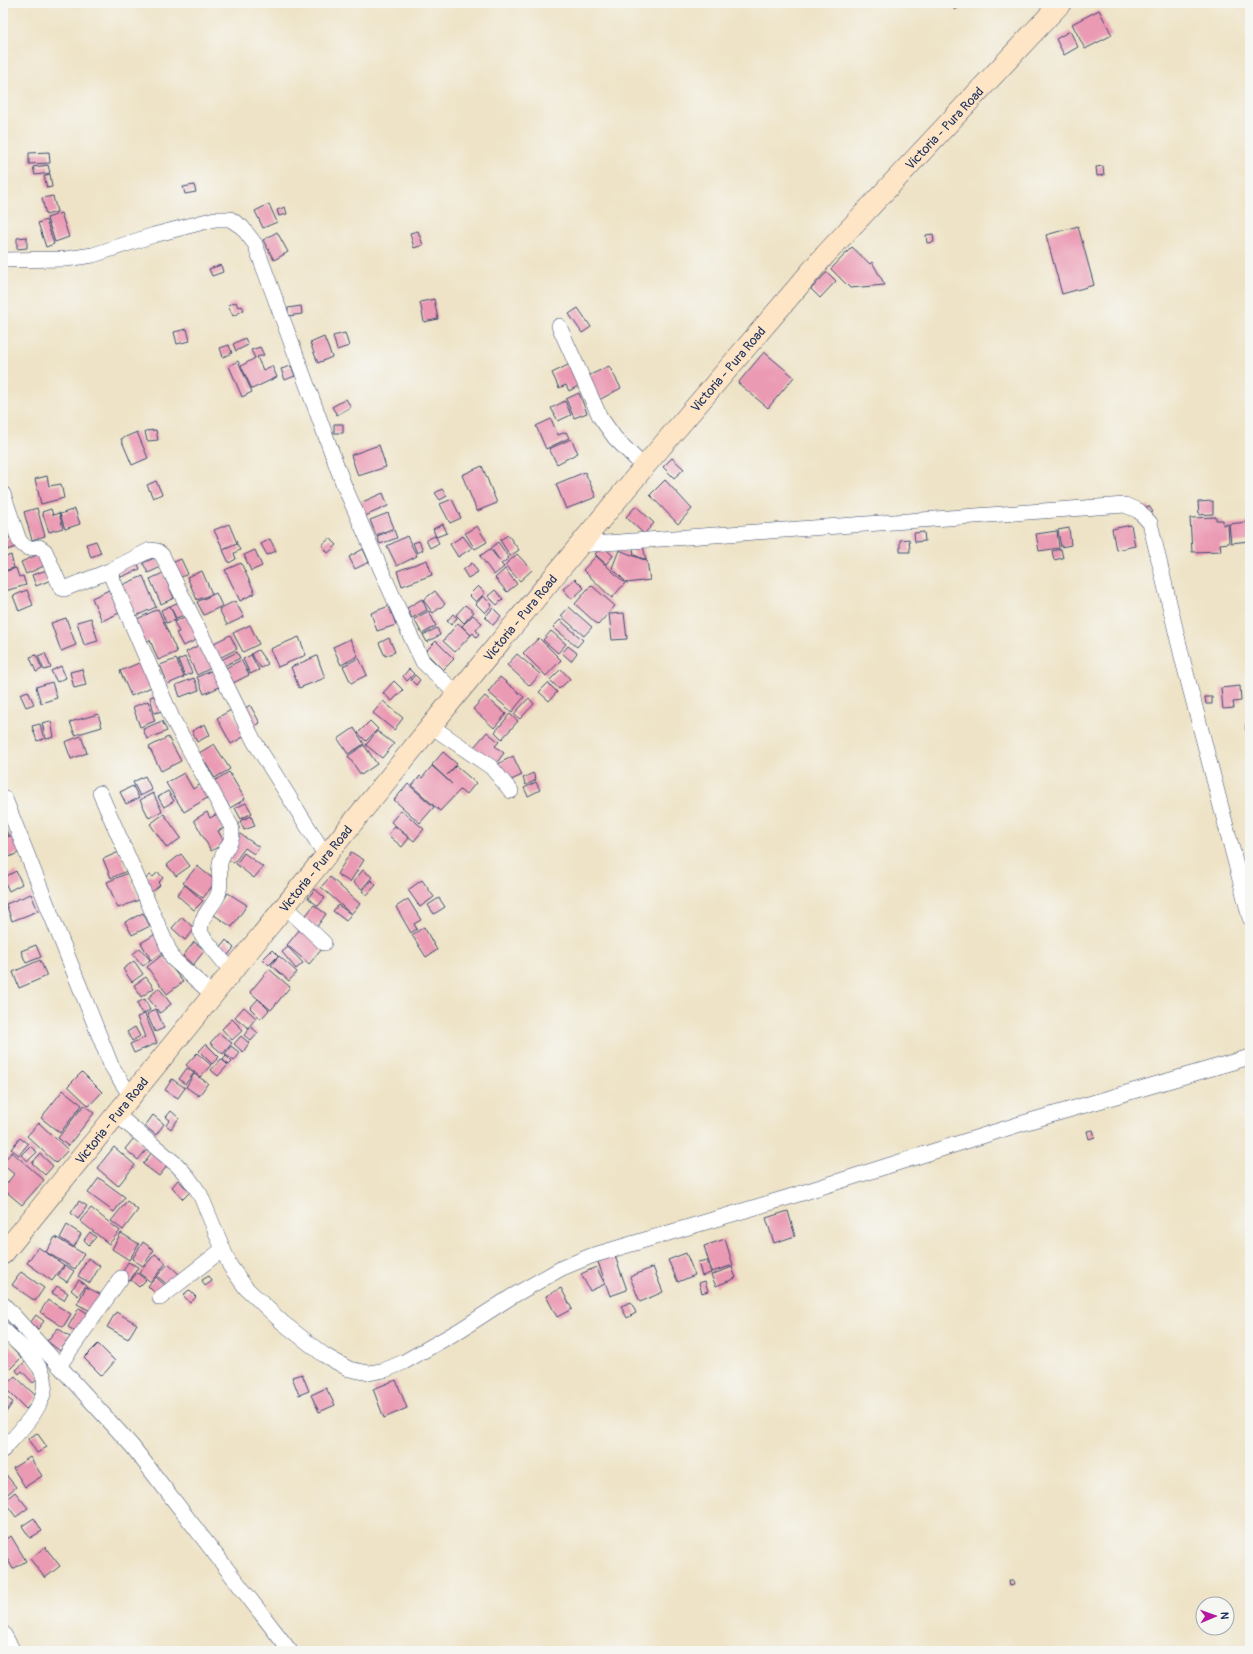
<svg xmlns="http://www.w3.org/2000/svg" width="1253" height="1654" font-family="Pangolin,sans-serif">
<style>
.building{fill:#eb9ab4}
.lines{fill:none;stroke-linecap:round;stroke-linejoin:round}
.street-casing{stroke:#3b4a6e;stroke-width:16}
.secondary-casing{stroke:#3b4a6e;stroke-width:22}
.street{stroke:#fff;stroke-width:15}
.secondary{stroke:#fde5c5;stroke-width:21}
.labels{text-anchor:middle;stroke-width:4;stroke-linejoin:round;paint-order:stroke}
.street-label{font-size:13px;fill:#1b2f5e;stroke:#f6f6f2}
</style>
<rect width="100%" height="100%" fill="#f6f6f2"/>
<filter id="ink" filterUnits="userSpaceOnUse"><feTurbulence type="fractalNoise" baseFrequency=".025" numOctaves="2"/><feDisplacementMap in="SourceGraphic" scale="8" xChannelSelector="R" yChannelSelector="G"/><feConvolveMatrix kernelMatrix="1 2 1 2 8 2 1 2 1" color-interpolation-filters="sRGB"/></filter>
<filter id="wash" filterUnits="userSpaceOnUse"><feTurbulence type="fractalNoise" baseFrequency=".012" numOctaves="4" result="noise"/><feDisplacementMap in="SourceGraphic" scale="16" xChannelSelector="R" yChannelSelector="G"/><feGaussianBlur stdDeviation="0.9" result="paint"/><feColorMatrix in="noise" values="0 0 0 0 0 0 0 0 0 0 0 0 0 0 0 0 0 1.4 0 .05"/><feComposite in="paint" operator="in"/></filter>
<g filter="url(#wash)">
<rect width="100%" height="100%" fill="#eee3c6"/>
<g id="blocks">
<path class="building" d="M950 3H966L955 10Z
M1099 10 1112 35 1085 49 1072 24Z
M1070 31 1078 47 1064 55 1056 39Z
M49 152 50 163 29 164V153Z
M48 165 50 173 35 175 33 167Z
M1103 166 1104 175 1097 176 1096 167Z
M50 174 52 187 47 188 44 176Z
M194 185 196 192 185 194 183 187Z
M53 196 57 212 46 215 42 198Z
M269 204 277 222 263 228 255 211Z
M285 207 287 214 279 216 277 210Z
M61 213 69 237 55 242 47 218Z
M46 220 54 244 46 247 38 223Z
M1078 226 1094 285 1062 294 1046 235Z
M418 231 423 245 414 248 410 233Z
M277 232 288 252 274 260 263 240Z
M933 234 934 242 927 243 926 235Z
M27 237V248L17 249V238Z
M852 247 870 264 872 262 885 285 850 288 831 269Z
M221 265 223 272 212 276 209 269Z
M827 272 836 281 820 298 811 289Z
M434 299 438 319 424 322 420 302Z
M236 302 238 307 242 306 244 310 233 316 228 305Z
M301 306 302 314 288 316V308Z
M578 308 591 327 582 333 569 314Z
M187 329 190 341 177 344 174 332Z
M345 333 349 346 337 350 333 336Z
M324 337 332 357 318 363 310 343Z
M245 338 248 345 236 351 233 344Z
M229 345 232 353 223 357 220 348Z
M260 347 264 355 257 357 263 370 272 366 277 377 252 389 241 366 255 358 251 350Z
M764 352 794 377 768 408 738 383Z
M238 361 252 392 242 397 229 366Z
M570 364 580 385 569 391 566 385 559 388 552 373Z
M291 366 295 376 285 380 281 369Z
M609 366 621 388 599 400 588 376Z
M579 393 587 413 574 418 566 399Z
M346 399 351 407 337 415 332 407Z
M565 401 571 415 558 421 551 408Z
M551 419 558 435 566 432 569 438 546 449 536 426Z
M334 424H343V433H334Z
M156 430 158 440 147 441 145 431Z
M137 432 148 458 132 465 121 439Z
M571 439 578 453 557 464 549 449Z
M379 445 386 467 358 476 351 455Z
M672 458 684 469 674 478 663 467Z
M482 466 497 503 477 511 462 475Z
M585 472 596 497 566 509 556 484Z
M47 476 49 486 61 484 64 498 41 504 35 479Z
M665 480 692 509 678 524 650 495Z
M156 481 162 494 153 498 147 485Z
M442 489 447 496 440 500 435 493Z
M383 493 388 506 365 516 360 503Z
M452 499 461 518 450 523 440 504Z
M1213 501V514L1199 515 1198 502Z
M636 506 654 523 644 534 626 517Z
M1149 506 1153 512 1148 514 1144 508Z
M37 508 45 536 32 540 24 512Z
M51 509 53 515 59 513 63 528 49 532 42 512Z
M75 509 80 524 65 529 60 514Z
M388 513 394 528 376 535 370 520Z
M1216 517V520H1223V525L1228 524 1229 543 1220 544 1221 551 1192 552 1190 518Z
M1248 522 1249 541 1231 543 1229 524Z
M229 524 237 543 223 549 214 530Z
M443 524 447 533 436 537 433 529Z
M1131 525 1135 546 1116 550 1112 529Z
M477 526 487 542 475 549 465 533Z
M1069 528 1071 545 1061 547 1058 530Z
M394 530 397 538 380 544 377 536Z
M1057 531 1059 548 1039 551 1036 534Z
M924 532 925 541 915 542 914 533Z
M508 535 519 550 510 556 500 540Z
M407 536 417 556 397 566 387 546Z
M435 536 439 543 430 548 426 540Z
M463 536 472 548 458 557 450 544Z
M13 537 16 547 4 551 3 540Z
M330 538 337 545 328 553 322 545Z
M270 539 276 551 267 555 261 544Z
M909 539 910 552H900V540Z
M96 541 101 553 91 557 86 544Z
M419 541 423 550 417 553 413 543Z
M498 542 509 558 501 564 504 567 494 575 480 556 490 549 500 561 491 548Z
M237 544 240 550 234 553 236 559 229 563 223 550Z
M603 546 613 556 606 564 595 554Z
M643 546 646 560 634 555 633 548Z
M363 549 369 562 355 569 349 557Z
M1061 549 1063 558 1054 560 1052 551Z
M255 550 262 566 251 571 244 555Z
M619 550 647 561 650 580 627 583 612 568Z
M39 554 44 566 26 574 21 562Z
M517 554 532 570 520 581 505 565Z
M11 555 14 568 4 571 3 558Z
M596 556 625 583 612 598 583 570Z
M156 557 161 567 148 573 143 563Z
M181 559 188 574 179 578 172 563Z
M427 560 432 575 402 586 397 571Z
M137 562 140 569 121 577 118 570Z
M241 563 255 593 240 601 225 570Z
M472 563 478 572 468 578 463 570Z
M16 568 19 577 23 576 26 585 5 591 3 585V572Z
M505 569 517 584 507 592 495 578Z
M47 570 51 580 36 586 32 575Z
M202 571 212 594 197 600 187 577Z
M163 573 174 598 161 604 150 579Z
M143 576 156 607 136 616 122 585Z
M575 579 584 588 572 599 563 589Z
M591 585 615 606 598 625 575 604Z
M478 586 485 593 476 602 469 595Z
M27 590 33 605 19 611 13 596Z
M109 590 119 613 102 621 92 598Z
M495 590 503 599 497 605 488 596Z
M435 591 445 604 433 613 423 600Z
M216 593 222 606 204 615 197 602Z
M483 596 492 605 485 613 476 604Z
M422 599 427 610 412 618 407 608Z
M181 601 187 614 176 618 170 606Z
M235 601 244 617 227 625 219 609Z
M465 605 474 612 464 623 456 615Z
M170 606 176 620 166 623 161 610Z
M389 606 396 625 377 631 371 613Z
M569 607 592 627 584 636 561 616Z
M493 608 501 616 493 625 485 617Z
M158 609 177 652 158 660 150 640 143 643 133 621Z
M429 611 436 626 422 634 414 619Z
M624 613 627 639 612 640 609 614Z
M453 614 457 618 451 625 447 621Z
M188 615 199 639 183 646 176 633 179 632 174 622Z
M473 615 482 623 476 630 479 634 476 637 473 633 471 635 462 626Z
M66 618 76 645 61 651 51 623Z
M91 618 98 641 84 645 77 622Z
M560 620 583 640 577 647 553 627Z
M458 623 471 635 455 652 443 641Z
M250 625 259 644 243 652 233 633Z
M437 628 440 635 427 642 423 635Z
M551 631 566 644 558 653 543 640Z
M230 635 237 649 217 659 210 645Z
M299 637 306 655 278 667 270 649Z
M389 638 395 652 385 656 379 643Z
M539 638 561 660 546 676 523 653Z
M350 639 358 656 341 665 333 647Z
M436 641 454 659 443 670 425 652Z
M201 644 213 667 197 675 186 652Z
M568 646 577 653 571 661 562 653Z
M258 650 268 664 261 668 251 654Z
M237 652 240 658 222 667 219 661Z
M45 653 51 668 44 670 38 656Z
M517 654 540 674 530 686 507 665Z
M36 655 42 669 36 672 30 657Z
M251 655 259 670 250 674 243 659Z
M317 656 325 678 299 688 291 667Z
M185 657 192 673 185 676 178 660Z
M359 658 367 675 351 683 343 666Z
M176 659 184 677 168 684 160 665Z
M146 660 156 685 131 696 120 671Z
M241 660 249 675 231 684 224 669Z
M61 666 66 678 57 682 51 671Z
M82 669 86 685 74 688 70 672Z
M215 669 222 686 204 694 197 677Z
M409 669 414 674 407 681 403 676Z
M561 669 570 679 559 689 550 680Z
M415 675 420 680 416 685 411 680Z
M500 677 524 697 512 712 488 692Z
M194 678 199 690 180 697 176 685Z
M394 681 403 690 392 701 383 693Z
M52 682 57 698 41 703 36 687Z
M548 683 557 692 549 701 539 692Z
M1240 686 1241 701 1233 702 1234 708 1223 709 1221 688Z
M28 691 34 704 26 707 20 694Z
M159 695 163 711 154 713 150 697Z
M485 696 506 714 494 728 473 709Z
M1205 697H1212V704H1206Z
M529 698 534 704 520 719 514 714Z
M148 701 155 721 140 727 133 707Z
M383 701 403 718 394 730 373 713Z
M250 705 260 723 251 728 241 711Z
M231 710 245 736 231 744 217 718Z
M98 714 102 727 75 735 70 722Z
M510 714 518 721 502 739 495 732Z
M51 721 54 737 46 739 42 723Z
M162 721 167 731 147 739 143 729Z
M370 721 378 729 366 741 358 733Z
M40 724 44 739 37 741 32 726Z
M205 724 210 735 197 742 192 731Z
M1246 724H1250V730L1246 731Z
M354 728 364 744 348 754 338 739Z
M377 731 394 744 382 758 366 745Z
M487 732 499 742 495 746 504 753 495 765 474 747Z
M81 736 87 753 71 759 65 742Z
M168 737 181 761 161 771 149 747Z
M214 744 230 769 215 778 199 753Z
M364 745 377 764 361 775 348 756Z
M443 752 457 764 447 775 456 766 476 783 466 795 460 790 440 811 412 786 420 776 422 778 432 766 452 784 432 765Z
M513 756 522 775 507 782 498 764Z
M229 772 245 799 230 808 214 781Z
M184 773 193 789 201 784 209 797 184 812 166 783Z
M533 773 536 780 526 785 523 778Z
M145 776 152 790 140 796 133 782Z
M536 782 540 790 528 796 524 788Z
M408 784 434 807 420 823 394 800Z
M133 786 139 798 126 804 120 792Z
M168 791 174 801 164 807 158 797Z
M153 793 162 811 149 818 140 800Z
M246 803 252 813 241 819 235 808Z
M401 810 424 829 414 841 391 822Z
M207 812 210 818 219 813 227 826 218 831 225 843 211 851 194 820Z
M164 814 181 838 167 848 150 824Z
M251 816 255 826 244 830 240 821Z
M3 822 8 835 3 837Z
M395 826 409 838 402 847 388 835Z
M240 834 259 847 254 854 245 848 234 863 225 857Z
M12 835 20 852 5 859 3 854V839Z
M119 852 127 871 111 878 103 859Z
M351 852 364 860 350 882 337 874Z
M244 853 263 867 254 878 236 864Z
M181 854 190 866 176 876 167 865Z
M197 866 216 881 203 898 183 883Z
M363 870 372 877 362 889 353 882Z
M16 871 22 884 9 891 3 878Z
M158 872 163 878 158 883 160 885 150 894 141 883 150 875 153 877Z
M128 873 139 900 118 908 107 882Z
M330 877 360 904 351 914 321 887Z
M371 880 376 885 367 895 362 891Z
M422 880 434 897 420 907 408 890Z
M185 885 203 901 194 910 177 895Z
M315 889 325 898 318 906 308 898Z
M228 893 247 905 232 927 214 915Z
M31 894 38 911 12 921 6 904Z
M439 898 445 907 434 914 428 905Z
M408 899 421 920 414 924 417 929 411 933 396 907Z
M314 905 326 914 316 928 304 918Z
M338 905 351 914 346 921 333 911Z
M143 913 150 926 132 935 125 922Z
M182 917 195 929 185 940 172 928Z
M424 927 437 950 426 957 412 935Z
M300 929 323 948 309 964 287 945Z
M157 933 167 950 151 960 141 943Z
M226 940 234 948 228 955 220 948Z
M194 942 205 950 193 965 183 956Z
M36 945 41 957 26 963 21 951Z
M288 947 303 963 296 969 282 952Z
M140 948 150 960 143 966 133 954Z
M272 950 278 956 269 965 263 959Z
M162 955 183 982 167 994 147 967Z
M279 956 297 972 289 981 271 965Z
M40 960 47 976 19 988 13 972Z
M134 961 143 974 132 982 123 969Z
M269 969 290 987 271 1010 250 992Z
M146 977 154 988 141 997 134 985Z
M159 988 171 1004 160 1013 148 998Z
M145 999 150 1010 142 1014 137 1003Z
M258 999 269 1010 261 1019 250 1008Z
M244 1007 256 1018 248 1028 235 1017Z
M156 1009 164 1028 155 1032 147 1014Z
M145 1014 157 1043 134 1053 130 1044 145 1037 137 1017Z
M232 1019 243 1030 232 1040 222 1029Z
M135 1027 140 1036 132 1041 127 1032Z
M251 1027 258 1033 251 1041 244 1035Z
M219 1033 232 1043 223 1054 210 1043Z
M241 1036 249 1043 243 1052 234 1044Z
M206 1044 219 1057 212 1064 199 1051Z
M231 1046 240 1053 234 1061 225 1054Z
M197 1053 211 1065 200 1077 186 1065Z
M226 1056 232 1062 229 1065 223 1060Z
M221 1059 228 1065 218 1076 211 1070Z
M187 1068 194 1073 185 1084 179 1079Z
M82 1072 102 1092 89 1106 68 1086Z
M194 1074 208 1083 199 1096 186 1087Z
M172 1079 185 1088 178 1098 165 1090Z
M63 1090 82 1105 60 1133 41 1118Z
M84 1105 94 1113 68 1146 58 1138Z
M171 1111 179 1118 171 1129 166 1125 170 1120 166 1117Z
M153 1115 164 1124 156 1135 145 1126Z
M39 1123 68 1150 56 1163 27 1136Z
M1093 1130 1095 1137 1089 1139 1087 1131Z
M20 1138 28 1144 19 1155 11 1149Z
M134 1138 147 1149 138 1160 125 1149Z
M30 1146 37 1152 28 1161 21 1155Z
M114 1147 135 1165 118 1186 97 1168Z
M12 1152 44 1180 22 1205 3 1189 14 1174 3 1165V1162Z
M152 1152 168 1165 159 1176 143 1164Z
M40 1154 53 1166 45 1175 32 1163Z
M99 1178 125 1197 114 1212 88 1193Z
M178 1180 190 1192 183 1199 172 1187Z
M79 1201 87 1206 78 1219 71 1213Z
M127 1201 138 1210 123 1230 111 1221Z
M91 1208 120 1231 109 1244 80 1221Z
M788 1211 795 1236 774 1243 766 1218Z
M67 1225 81 1234 74 1247 60 1238Z
M90 1232 96 1237 89 1245 84 1240Z
M121 1233 139 1244 129 1260 112 1249Z
M55 1237 84 1254 75 1269 46 1252Z
M725 1239 733 1265 712 1272 704 1246Z
M143 1242 154 1250 143 1266 132 1259Z
M38 1247 64 1265 52 1281 27 1263Z
M686 1253 695 1275 678 1282 668 1260Z
M155 1254 166 1263 151 1282 139 1273Z
M615 1256 627 1290 610 1296 598 1262Z
M88 1258 100 1266 90 1283 78 1276Z
M707 1260 711 1273 702 1276 698 1262Z
M128 1262 138 1267 130 1281 121 1275Z
M168 1264 179 1274 169 1286 157 1276Z
M65 1265 74 1271 67 1282 58 1276Z
M596 1267 605 1284 590 1291 581 1274Z
M653 1267 663 1292 640 1302 630 1277Z
M732 1267 736 1278 716 1286 711 1275Z
M21 1272 44 1288 35 1301 12 1285Z
M137 1273 146 1280 139 1287 131 1280Z
M209 1276 212 1281 205 1286 202 1280Z
M156 1277 166 1286 157 1295 148 1286Z
M79 1280 86 1285 78 1296 71 1290Z
M705 1281 708 1291 702 1293 699 1283Z
M57 1286 68 1293 64 1300 52 1293Z
M86 1287 102 1295 93 1312 77 1304Z
M561 1288 572 1309 557 1317 546 1296Z
M189 1290 196 1297 190 1303 183 1295Z
M48 1300 71 1314 63 1327 40 1312Z
M631 1302 636 1313 627 1318 621 1306Z
M79 1308 89 1314 78 1333 68 1327Z
M116 1312 137 1324 128 1339 107 1327Z
M36 1315 44 1321 38 1329 30 1323Z
M58 1328 70 1337 60 1351 47 1341Z
M6 1342 21 1358 3 1376V1345Z
M98 1344 115 1361 102 1376 84 1358Z
M26 1361 40 1377 33 1383 22 1371 19 1374 16 1370Z
M302 1374 309 1391 299 1395 292 1377Z
M15 1376 37 1397 26 1409 4 1387Z
M396 1380 407 1408 384 1418 373 1389Z
M326 1388 335 1405 319 1412 311 1395Z
M3 1395 13 1402 3 1417Z
M37 1433 47 1447 37 1453 28 1439Z
M30 1457 42 1476 25 1487 13 1468Z
M3 1471 16 1487 3 1498Z
M15 1492 28 1508 16 1517 4 1501Z
M34 1518 42 1531 30 1538 22 1526Z
M11 1536 26 1561 13 1569 3 1551V1540Z
M45 1547 60 1566 45 1578 30 1559Z
M1009 1581H1013L1014 1585 1010 1586Z"/>
</g>
</g>
<g filter="url(#ink)">
<use href="#blocks" fill-opacity="0" stroke="#3b4a6e" stroke-width="1"/>
<g class="lines">
<defs>
<path id="street" d="M3 260 66 259 93 255 154 235 215 219H230L242 227 255 244 343 483 409 633 423 662 457 694
M559 326 600 417 615 438 644 467
M3 494 19 540C25 549 29 549 39 547L45 551 61 588 64 589 109 571 172 718 231 826C236 844 222 848 220 864 218 874 222 884 218 895 213 907 197 919 201 934L232 972
M579 545 1125 505 1139 511 1150 523 1183 661 1250 918
M109 571 150 550 157 551 162 555 254 741 326 856
M431 726 491 767 511 791
M100 793 173 959 213 995
M5 799 111 1065 131 1097
M285 906 324 943
M116 1114 177 1165 188 1177 200 1194 230 1266 246 1288 283 1323 324 1355 349 1369 369 1373 385 1370 404 1362 460 1330 511 1297 562 1268 591 1256 786 1198 1020 1124 1250 1057
M160 1298 223 1249
M3 1304 132 1446 290 1651
M3 1329C15 1341 30 1353 39 1367 59 1395 20 1430 3 1450
M59 1366 121 1278
M3 1633 13 1651"/>
<g id="secondary">
<path id="s1" d="M3 1254 457 694 644 467 825 255 1061 3"/>
</g>
</defs>
<use href="#street" class="street-casing"/>
<use href="#secondary" class="secondary-casing"/>
<use href="#street" class="street"/>
<use href="#secondary" class="secondary"/>
</g>
</g>
<g class="labels">
<g class="street-label">
<text dy="5" stroke="none"><textPath href="#s1" startOffset="1468">Victoria - Pura Road</textPath></text>
<text dy="5" stroke="none"><textPath href="#s1" startOffset="1144">Victoria - Pura Road</textPath></text>
<text dy="5" stroke="none"><textPath href="#s1" startOffset="820">Victoria - Pura Road</textPath></text>
<text dy="5" stroke="none"><textPath href="#s1" startOffset="496">Victoria - Pura Road</textPath></text>
<text dy="5" stroke="none"><textPath href="#s1" startOffset="172">Victoria - Pura Road</textPath></text>
</g>
</g>
<rect width="1253" height="1654" fill="none" stroke="#f6f6f2" stroke-width="16"/>
<g transform="translate(1215 1616) rotate(88)"><circle r="19" fill="#f6f6f2" stroke="#9ea6b7"/>
<path d="M0-3L7 15L0 10L-7 15Z" fill="#b5179e"/>
<text y="-6" font-size="11" font-weight="bold" text-anchor="middle" fill="#1b2f5e">N</text>
</g>
</svg>
